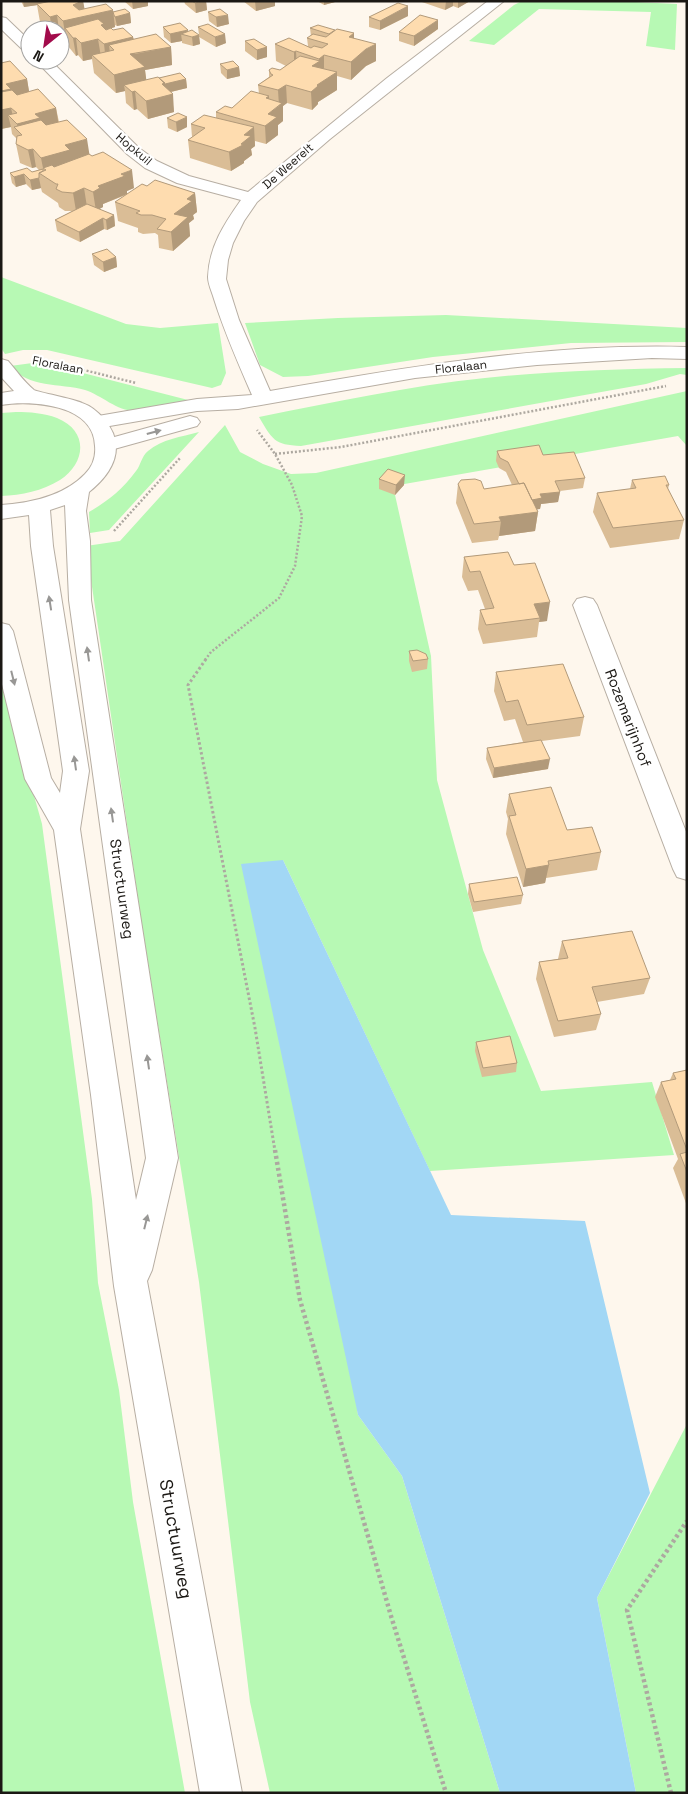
<svg xmlns="http://www.w3.org/2000/svg" width="688" height="1794" font-family="'Space Grotesk',sans-serif">
<style>
.green{fill:#b7f9b4}
.water{fill:#a2d7f5}
.lines{fill:none;stroke-linecap:round;stroke-linejoin:round}
.minor-casing{stroke:#b7aea3;stroke-width:2}
.secondary-casing{stroke:#b7aea3;stroke-width:2}
.path-far2{stroke:#ada8a0;stroke-width:2.5;stroke-dasharray:2 2;stroke-linecap:butt}
.path-far1{stroke:#ada8a0;stroke-width:3;stroke-dasharray:2.5 2.5;stroke-linecap:butt}
.path{stroke:#ada8a0;stroke-width:4.5;stroke-dasharray:3 3;stroke-linecap:butt}
.minor{fill:#fff;fill-rule:evenodd}
.secondary{fill:#fff;fill-rule:evenodd}
.wall{fill:#dabd96}
.shaded-wall{fill:#b29a7a}
.building{fill:#fedcaf;stroke:#b29a7a}
.oneway{fill:#989795}
.labels{text-anchor:middle;stroke-width:4.5;stroke-linejoin:round;paint-order:stroke}
.far-street-label{font-size:12px;fill:#1b1814;stroke:#fff}
.street-label{font-size:15px;fill:#1b1814;stroke:#fff}
.near-street-label{font-size:18px;fill:#1b1814;stroke:#fff}
</style>
<rect width="100%" height="100%" fill="#fef7ed"/>
<path class="green" d="M522 1H615L677 4 675 50 646 46 651 12 539 9 494 45 469 41 514 5Z
M1 277 126 324 160 328 218 323 226 373 221 385 212 388 47 350H23L5 354 1 348Z
M446 315 687 328V342L571 343 433 357 308 376 283 377 260 365 245 323 338 318Z
M40 362 192 401C174 404 153 411 135 411 117 411 101 395 85 390 60 383 28 388 10 366Z
M687 368V375L680 374 646 384 301 446C274 445 272 439 259 417 334 402 409 386 485 378 552 371 619 369 687 368Z
M687 391V446L678 436 393 486 431 656 437 780 483 950 541 1091 652 1082 674 1155 430 1171 283 860 358 1415 402 1476 500 1793H270L250 1702 199 1282 141 919 86 546 120 541 225 425 240 452 263 464 291 474 316 473Z
M16 412C30 412 44 413 57 418 89 431 86 463 60 480 42 491 22 495 1 496V413Z
M199 432 109 530 90 533 89 512C108 501 123 489 136 471 141 465 141 457 148 451 162 439 181 437 199 432Z
M1 679 42 824 92 1199 98 1283 119 1390 133 1502 185 1793H1Z
M687 1424V1793H636L597 1598Z"/>
<path class="water" d="M283 860 451 1215 585 1221 650 1493 597 1598 636 1793H500L402 1476 358 1415 241 864Z"/>
<g class="lines">
<defs>
<path id="minor" d="M488 1H504L330 139 257 202 244 221 233 243 228 260 226 279 239 320 270 391C407 367 547 343 687 347V359L652 358 537 365 415 378 238 409 197 411 98 428 91 426 88 422 91 418 98 416 197 399 252 395C238 363 224 331 214 299 212 292 208 284 208 277 209 247 224 224 241 200L177 183 145 168 127 154 35 60H50L139 148 157 161 189 176 248 192 387 78Z
M1 17 6 18 30 41V53L25 52 1 29Z
M190 416 197 418 200 422 197 426 107 451 100 449 97 445 100 441Z
M585 597 593 599 597 605 687 834V880L677 877 673 869 573 605 577 599Z"/>
<path id="secondary" d="M1 359 8 361C16 370 24 382 34 390 37 392 74 399 82 403 91 406 98 412 104 419 127 446 114 472 89 492L86 511 90 541 91 600 178 1158 152 1270 147 1281 242 1793H200L114 1286 91 1095 54 830 25 779 1 680V623L9 625 13 631 51 778 60 793 63 771 31 546 29 515 1 519V505C31 503 64 496 85 474 93 466 96 456 95 446 94 404 31 400 1 405V393L14 391 1 377ZM65 505 69 600 146 1158 136 1200 80 829 89 771 53 546 50 510Z"/>
</defs>
<use href="#minor" class="minor-casing"/>
<use href="#secondary" class="secondary-casing"/>
<path class="path-far2" d="M40 359 136 383
M275 454 341 447 666 386
M114 531 180 458
M205 660 211 652 279 598 295 566 302 516 292 485 275 454 257 430"/>
<path class="path-far1" d="M206 659 188 685 255 1028 275 1151"/>
<path class="path" d="M275 1150 300 1300 391 1616 446 1793
M671 1793 627 1610 687 1521"/>
<use href="#minor" class="minor"/>
<use href="#secondary" class="secondary"/>
</g>
<path class="wall" d="M21 1H83L84 9 130 13 131 23 117 26 115 25V27L106 30H113L133 37 134 39 171 47 172 65 145 70 146 80 159 78 186 79 187 88 171 92 174 112 148 119 137 109 134 110 126 103 125 91 116 93 94 73 92 59 83 61 78 55 76 56 68 46 67 39H66L60 34V30H49L40 22 37 5 24 7Z
M124 1H148V6L133 9Z
M184 1H206L207 10 196 13 185 4Z
M243 1H275V6L256 11Z
M317 1H335V2L324 5Z
M419 1H470L458 8 453 6 445 10Z
M208 12 229 24 217 27 209 21Z
M408 16 380 30 369 27V17Z
M163 27 188 32 199 35 198 27 226 43 216 47 199 37 200 44 193 46 182 43V41L171 43 164 37Z
M310 28 354 33V38L376 61 366 66 351 80 337 76V90L318 102V104L312 110 287 103 283 106V121L278 125V135L266 144 255 141V146L251 149 252 155 244 161V163L231 171 190 158 188 140 192 137 191 124 216 118V112L232 108 259 94 258 85 269 77V70H280L286 66 276 61 275 44 308 46 307 38 311 36Z
M438 29 414 46 399 41V32Z
M245 41 267 47V57L257 60 245 51Z
M1 59 2 63 27 79 29 92 56 108 59 122 89 154 134 188 127 191V194L147 186 195 193 197 212 193 215 194 219 189 223 190 236 173 251 159 248 158 235 155 233 143 234 138 232V228L118 221 115 202 126 195 103 204V207L99 209 114 215 115 226 107 230 104 229 80 242 57 231 55 220 72 211H65L59 207 58 203 42 192 41 188 32 190 26 184 16 187 12 183 10 173 32 172 39 170 36 167 32 168 20 163 16 144 17 139 12 134 11 127 1 129Z
M220 64 239 67 240 76 227 79 221 73Z
M167 118 187 127 177 132 168 128Z
M92 254 116 257 117 267 104 272 94 265Z
M497 451 543 455 585 478 583 488 560 491 558 502 541 504 540 509H537L538 512 535 531 499 536 498 540 472 543 456 503 458 484 484 489 512 485 506 472 499 468 496 461Z
M379 479 404 485 395 495 379 489Z
M632 480 669 485 668 489 684 520 679 539 610 548 593 512 597 493 630 489Z
M464 557 514 565 547 621 539 622 537 637 483 644 478 629 480 610 485 609 478 590 468 591 462 577Z
M409 651 428 659 427 669 412 672 409 661Z
M496 672 584 717 580 736 542 741 548 769 493 778 486 759 487 748 523 742 515 719 504 721 494 691Z
M509 794 601 852 597 870 546 878 545 883 523 887 506 834 508 819 506 812Z
M469 884 523 895 521 904 473 912 468 894Z
M562 941 650 978 644 994 597 1002 601 1014 596 1030 554 1037 536 979 539 962 558 959Z
M476 1042 517 1063 516 1072 482 1077 475 1051Z
M687 1070V1206L673 1168 678 1159 655 1097 661 1082 670 1080 673 1073Z"/>
<path class="shaded-wall" d="M23 1H52V3L24 7Z
M82 1H83L86 16 113 10 115 27 102 31 65 28 67 39H66L63 21 66 6Z
M132 1H148V6L133 9Z
M204 1H206L207 10 196 13 195 3Z
M255 1H275V6L256 11Z
M324 1H335V2L324 5Z
M446 1H453V6L445 10Z
M458 1H470L458 8Z
M408 6V16L380 30V21Z
M130 13 131 23 117 26 115 17Z
M57 15 59 30H52L50 17Z
M228 15 229 24 217 27 216 17Z
M438 20V29L414 46V36Z
M188 30V36L181 34 182 41 171 43 170 34Z
M354 33V51L349 37Z
M225 34 226 43 216 47 215 37Z
M199 35 200 44 193 46 192 37Z
M133 37 135 54 171 47 172 65 145 70 147 85H124L125 91 116 93 114 75V50L109 45 111 61 106 62 104 44Z
M73 38H76L78 55 76 56Z
M98 39 101 57 92 55V59L83 61 81 43Z
M376 44V61L366 66 351 80V62L366 49Z
M267 47V57L257 60V50Z
M296 51 297 69 294 70V52Z
M324 55V73L312 66 319 61V59Z
M239 67 240 76 227 79V70Z
M337 72V90L318 102V104L312 110 311 92 317 85Z
M27 79 30 97 1 110V91L6 84Z
M186 79 187 88 166 93 173 94 174 112 148 119 146 101 162 84Z
M286 85 287 103 283 106V121L278 125V135L266 144 265 126 266 98 269 96V113L279 106 278 90Z
M135 91 137 109 134 110 132 92Z
M11 108 14 121 8 115 11 127 1 129V110Z
M56 108 59 127 22 135 18 130 17 124 35 114Z
M187 117V127L177 132 176 122Z
M254 127 255 146 251 149 252 155 244 161V163L231 171 229 152 241 144 244 135Z
M87 139 90 158 46 170 43 168 41 158 65 145Z
M33 149 36 167 32 168 28 150Z
M132 170 134 188 127 191V194L103 204V207L96 211 93 192 98 186 121 174Z
M24 174 26 184 16 187 14 177Z
M39 178 41 188 32 190 30 180Z
M84 188 87 207 76 211 73 193Z
M195 193 197 212 193 215 194 219 189 223 190 236 173 251 171 232 174 214 187 199Z
M114 215 115 226 107 230 106 220Z
M103 218 104 229 80 242 79 232Z
M116 257 117 267 104 272 103 262Z
M405 475 404 485 395 495 396 485Z
M560 492 558 502 541 504 540 509 525 511 527 500 540 494Z
M538 512 535 531 499 536 501 521 499 517Z
M550 602 547 621 539 622 540 618 534 604Z
M550 759 548 769 493 778 494 768Z
M549 865 545 883 523 887 526 869Z"/>
<path class="building" d="M51 1H82L73 5 79 10 106 4 113 10 63 21 57 15 50 17 37 4Z
M192 1H204L195 3Z
M398 3 408 6 380 21 369 17Z
M125 9 130 13 115 17 114 15 113 12Z
M220 9 228 15 216 17 208 12Z
M420 15 438 20 414 36 399 32Z
M98 19 104 24 101 25 106 30 111 28 113 30 123 28 133 37 104 44 98 39 81 43 76 38H73L65 28Z
M180 23 188 30 170 34 163 27Z
M208 24 225 34 215 37 198 27Z
M318 25 335 30 329 34 310 28Z
M337 29 354 33 349 37 376 44 366 49 351 62 324 55 319 59 296 51 294 52 275 44 289 38 311 48 314 46 322 48 328 44 307 38 313 34 326 37Z
M192 30 199 35 192 37 181 34Z
M156 34 171 47 130 54 145 67 114 75 92 55 114 50 109 45Z
M254 39 267 47 257 50 245 41Z
M300 56 320 61 312 66 337 72 317 85 318 86 311 92 286 85 278 90 258 85 273 75 271 74 269 70 272 68 280 70Z
M10 61 27 79 6 84 11 89 1 91V63Z
M233 61 239 67 227 70 220 64Z
M180 73 186 79 165 84 159 78Z
M158 77 165 83 162 84 173 94 146 101 135 91 132 92 124 85Z
M38 89 56 108 35 114 40 118 17 124 8 115 17 113 11 108 1 110V92L12 90 17 95Z
M251 91 269 96 266 98 282 103 268 114 277 117 265 126 216 112 225 106 232 108Z
M178 113 187 117 176 122 167 118Z
M204 115 254 127 244 135 251 136 241 144 243 145 229 152 188 140 205 128 191 124Z
M41 120 46 125 67 120 87 139 65 145 70 150 41 158 33 149 28 150 16 144 17 136 22 135 14 127Z
M103 152 132 170 121 174 125 176 98 186 100 188 93 192 84 188 73 193 62 192 56 189 58 184H56L39 173 46 170 43 168 52 165 54 167 89 154 92 156Z
M27 168 32 172 43 169V171L39 173V178L30 180 24 174 14 177 10 173Z
M155 180 195 193 187 199 192 201 174 214 188 217 171 232 157 229 166 219 152 215H141L136 213 140 211 115 202 142 184 147 186Z
M87 204 114 215 106 220 103 218 79 232 55 220Z
M107 249 116 257 103 262 92 254Z
M539 445 543 455 574 452 585 478 555 481 560 492 540 494 542 498 532 500 524 483 519 484 508 462 500 458 497 451Z
M388 469 405 475 396 485 379 479Z
M665 476 669 485H666L684 520 613 528 597 493 636 488 632 480Z
M475 479 481 481 484 489 524 483 538 512 499 517 501 521 474 524 458 484 461 480Z
M508 552 514 565 535 563 550 602 534 604 540 618 486 625 480 610 494 608 480 571 470 572 464 557Z
M417 650 426 654 428 659 413 661 409 651Z
M563 664 584 717 527 725 518 700 506 702 496 672Z
M541 740 550 759 494 768 487 748Z
M551 787 567 830 592 827 601 852 548 861 549 865 526 869 509 816 516 815 509 794Z
M517 877 523 895 474 902 469 884Z
M632 931 650 978 592 987 601 1014 558 1021 539 962 568 958 562 941Z
M510 1036 517 1063 483 1068 476 1042Z
M687 1070V1150L661 1082 676 1079 673 1073Z
M687 1152V1172L680 1154Z"/>
<defs><path id="oneway-solid" d="M-6-.8H1V-3.2L6.5 0L1 3.2V.8H-6Z" transform="scale(1.25)"/></defs>
<g class="oneway">
<use href="#oneway-solid" transform="translate(154 432) rotate(-15)"/>
<use href="#oneway-solid" transform="translate(50 603) rotate(-99)"/>
<use href="#oneway-solid" transform="translate(88 654) rotate(-98)"/>
<use href="#oneway-solid" transform="translate(13 678) rotate(76)"/>
<use href="#oneway-solid" transform="translate(75 763) rotate(-98)"/>
<use href="#oneway-solid" transform="translate(112 815) rotate(-98)"/>
<use href="#oneway-solid" transform="translate(148 1062) rotate(-98)"/>
<use href="#oneway-solid" transform="translate(146 1222) rotate(-76)"/>
</g>
<g class="labels">
<g class="far-street-label">
<text transform="translate(134 149) rotate(40)" y="4">Hopkuil</text>
<text transform="translate(288 166) rotate(-41)" y="4">De Weerelt</text>
<text transform="translate(58 365) rotate(11)" y="4">Floralaan</text>
<text transform="translate(461 367) rotate(-6)" y="4">Floralaan</text>
</g>
<g class="street-label">
<text transform="translate(628 718) rotate(69)" y="5">Rozemarijnhof</text>
<text transform="translate(122 889) rotate(82)" y="5">Structuurweg</text>
</g>
<g class="near-street-label">
<text transform="translate(176 1539) rotate(80)" y="6">Structuurweg</text>
</g>
</g>
<rect width="688" height="1794" fill="none" stroke="#1b1814" stroke-width="5"/>
<g transform="translate(45 45) rotate(210)"><circle r="24" fill="#ffffff" stroke="#a4a3a1"/>
<path d="M0-4L9 19L0 12L-9 19Z" fill="#a20b4b"/>
<text y="-8" font-size="14" font-weight="bold" text-anchor="middle" fill="#1b1814">N</text>
</g>
</svg>
